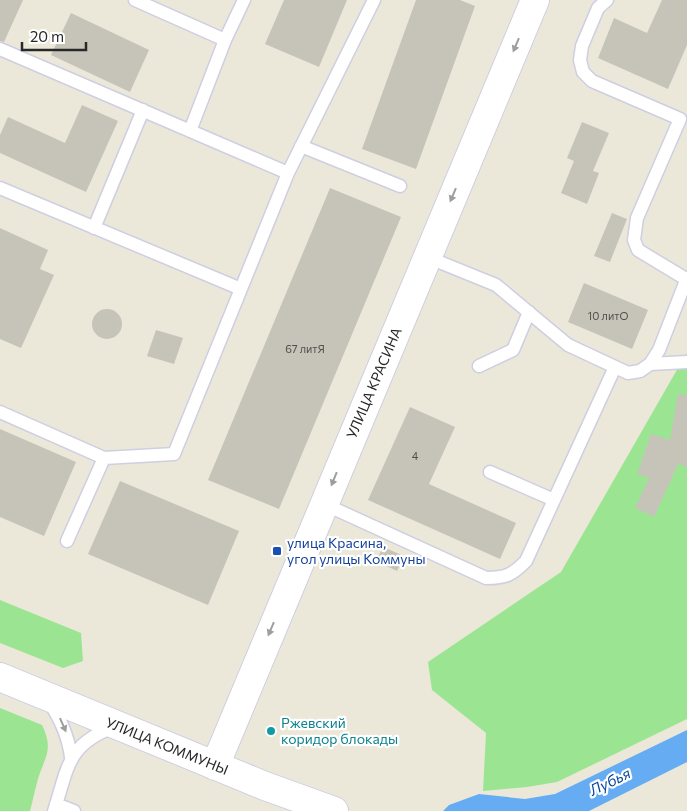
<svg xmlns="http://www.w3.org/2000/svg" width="687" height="811" font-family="Commissioner,sans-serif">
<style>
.green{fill:#9be592}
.water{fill:#66acf3}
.building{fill:#c6c4b9}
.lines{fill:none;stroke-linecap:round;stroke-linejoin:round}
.service-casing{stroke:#cfcee2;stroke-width:15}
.secondary-casing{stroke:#cfcee2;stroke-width:30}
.service{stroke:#fff;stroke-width:12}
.secondary{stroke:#fff;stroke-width:28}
.oneway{fill:#9e9e9e}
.transit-dot{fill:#1a4fb4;stroke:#fff;stroke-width:2}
.culture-dot{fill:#0f9aa8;stroke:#fff;stroke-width:2}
.labels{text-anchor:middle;stroke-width:4.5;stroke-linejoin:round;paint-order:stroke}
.number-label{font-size:11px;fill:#504f4c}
.street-label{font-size:14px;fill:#282828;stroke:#fff}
.transit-label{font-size:14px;fill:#164399;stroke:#fff;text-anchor:start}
.culture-label{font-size:14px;fill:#0d838f;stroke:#fff;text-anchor:start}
.water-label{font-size:15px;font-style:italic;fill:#08469c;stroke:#fff}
</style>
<rect width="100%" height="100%" fill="#ebe8d9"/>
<path class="green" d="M686 354H687V719L557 782 527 787 483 791 486 733 432 690 428 662 561 572Z
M0 600 81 633 83 661 63 668 0 643Z
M0 708 42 725C54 750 45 756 38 779 35 789 33 800 30 811H0Z"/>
<path class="water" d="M687 730V762L589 811H443L449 805 479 794 525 799 555 794Z"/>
<path class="building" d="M0 0H23L4 42 0 41Z
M284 0H347L319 67 265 44Z
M416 0H460L475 6 416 169 362 149Z
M662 0H687V45L668 89 598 58 614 18 647 33Z
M71 13 149 50 130 92 51 55Z
M82 105 118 121 86 192 0 153V135L8 117 65 143Z
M582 122 609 133 593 171 599 173 587 204 561 193 574 161 567 158Z
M330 188 401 217 279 509 208 480Z
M612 213 627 219 610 262 594 256Z
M0 228 48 250 40 269 54 275 21 348 0 339Z
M584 283 648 310 632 349 568 322Z
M92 324a15 15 0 1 1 30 0a15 15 0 1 1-30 0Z
M156 330 183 338 174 364 147 356Z
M678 394 687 395V467L678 464 654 517 635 508 649 478 637 474 651 434 670 440Z
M410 407 455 427 429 484 516 523 500 559 368 500Z
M0 429 76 462 44 536 0 517Z
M120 481 239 531 208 605 88 554Z
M383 547 404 556 397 571 376 561Z"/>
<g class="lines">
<defs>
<path id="service" d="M135 0 225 40 190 131
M607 0 598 8 582 46 580 60 583 72 592 81 680 119 637 218 634 240 638 250 686 279
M225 40 244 0
M0 49 288 173
M301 146 400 186
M0 188 241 289
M94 228 143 110
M427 257 496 285 568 345 628 373 640 371 650 364 659 350 687 278
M650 364 687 362
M479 366 513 350 529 312
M0 412 104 458 174 454 288 173 374 0
M490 472 554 500
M324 504 486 578C506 578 512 575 526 561L615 367
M67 541 104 458
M49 701C60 719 68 735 71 757
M56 804 74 811
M54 811C68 768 67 744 114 727"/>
<path id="secondary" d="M0 677 265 786 334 811
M215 766 535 0"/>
</defs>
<use href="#service" class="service-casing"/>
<use href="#secondary" class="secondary-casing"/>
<use href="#service" class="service"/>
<use href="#secondary" class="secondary"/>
</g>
<defs><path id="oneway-solid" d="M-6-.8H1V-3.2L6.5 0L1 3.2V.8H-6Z" transform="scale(1.25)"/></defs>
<g class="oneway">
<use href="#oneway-solid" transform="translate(516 45) rotate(113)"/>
<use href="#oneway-solid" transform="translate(453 195) rotate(113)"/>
<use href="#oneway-solid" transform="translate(334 479) rotate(112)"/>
<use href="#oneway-solid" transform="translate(271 629) rotate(113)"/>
<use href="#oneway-solid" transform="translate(63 725) rotate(66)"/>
</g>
<rect class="transit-dot" x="272" y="546" width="10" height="10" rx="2.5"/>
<circle class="culture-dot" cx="271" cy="731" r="5"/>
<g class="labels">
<g class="number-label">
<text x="608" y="320">10 литО</text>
<text x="305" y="353">67 литЯ</text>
<text x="415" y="460">4</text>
</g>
<g class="street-label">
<text transform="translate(374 383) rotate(-67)" y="5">УЛИЦА КРАСИНА</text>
<text transform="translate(167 746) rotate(22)" y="5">УЛИЦА КОММУНЫ</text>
</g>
<g class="transit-label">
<text x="287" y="548">улица Красина,<tspan x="287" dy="16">угол улицы Коммуны</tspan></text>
</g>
<g class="culture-label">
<text x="281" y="728">Ржевский<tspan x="281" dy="16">коридор блокады</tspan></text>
</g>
<g class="water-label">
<text transform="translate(610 782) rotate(-26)" y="5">Лубья</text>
</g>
</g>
<path d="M22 42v8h64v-8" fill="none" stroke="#282828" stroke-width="2.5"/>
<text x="30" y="42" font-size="15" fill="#282828" stroke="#ffffff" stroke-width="4" paint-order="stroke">20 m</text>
</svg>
